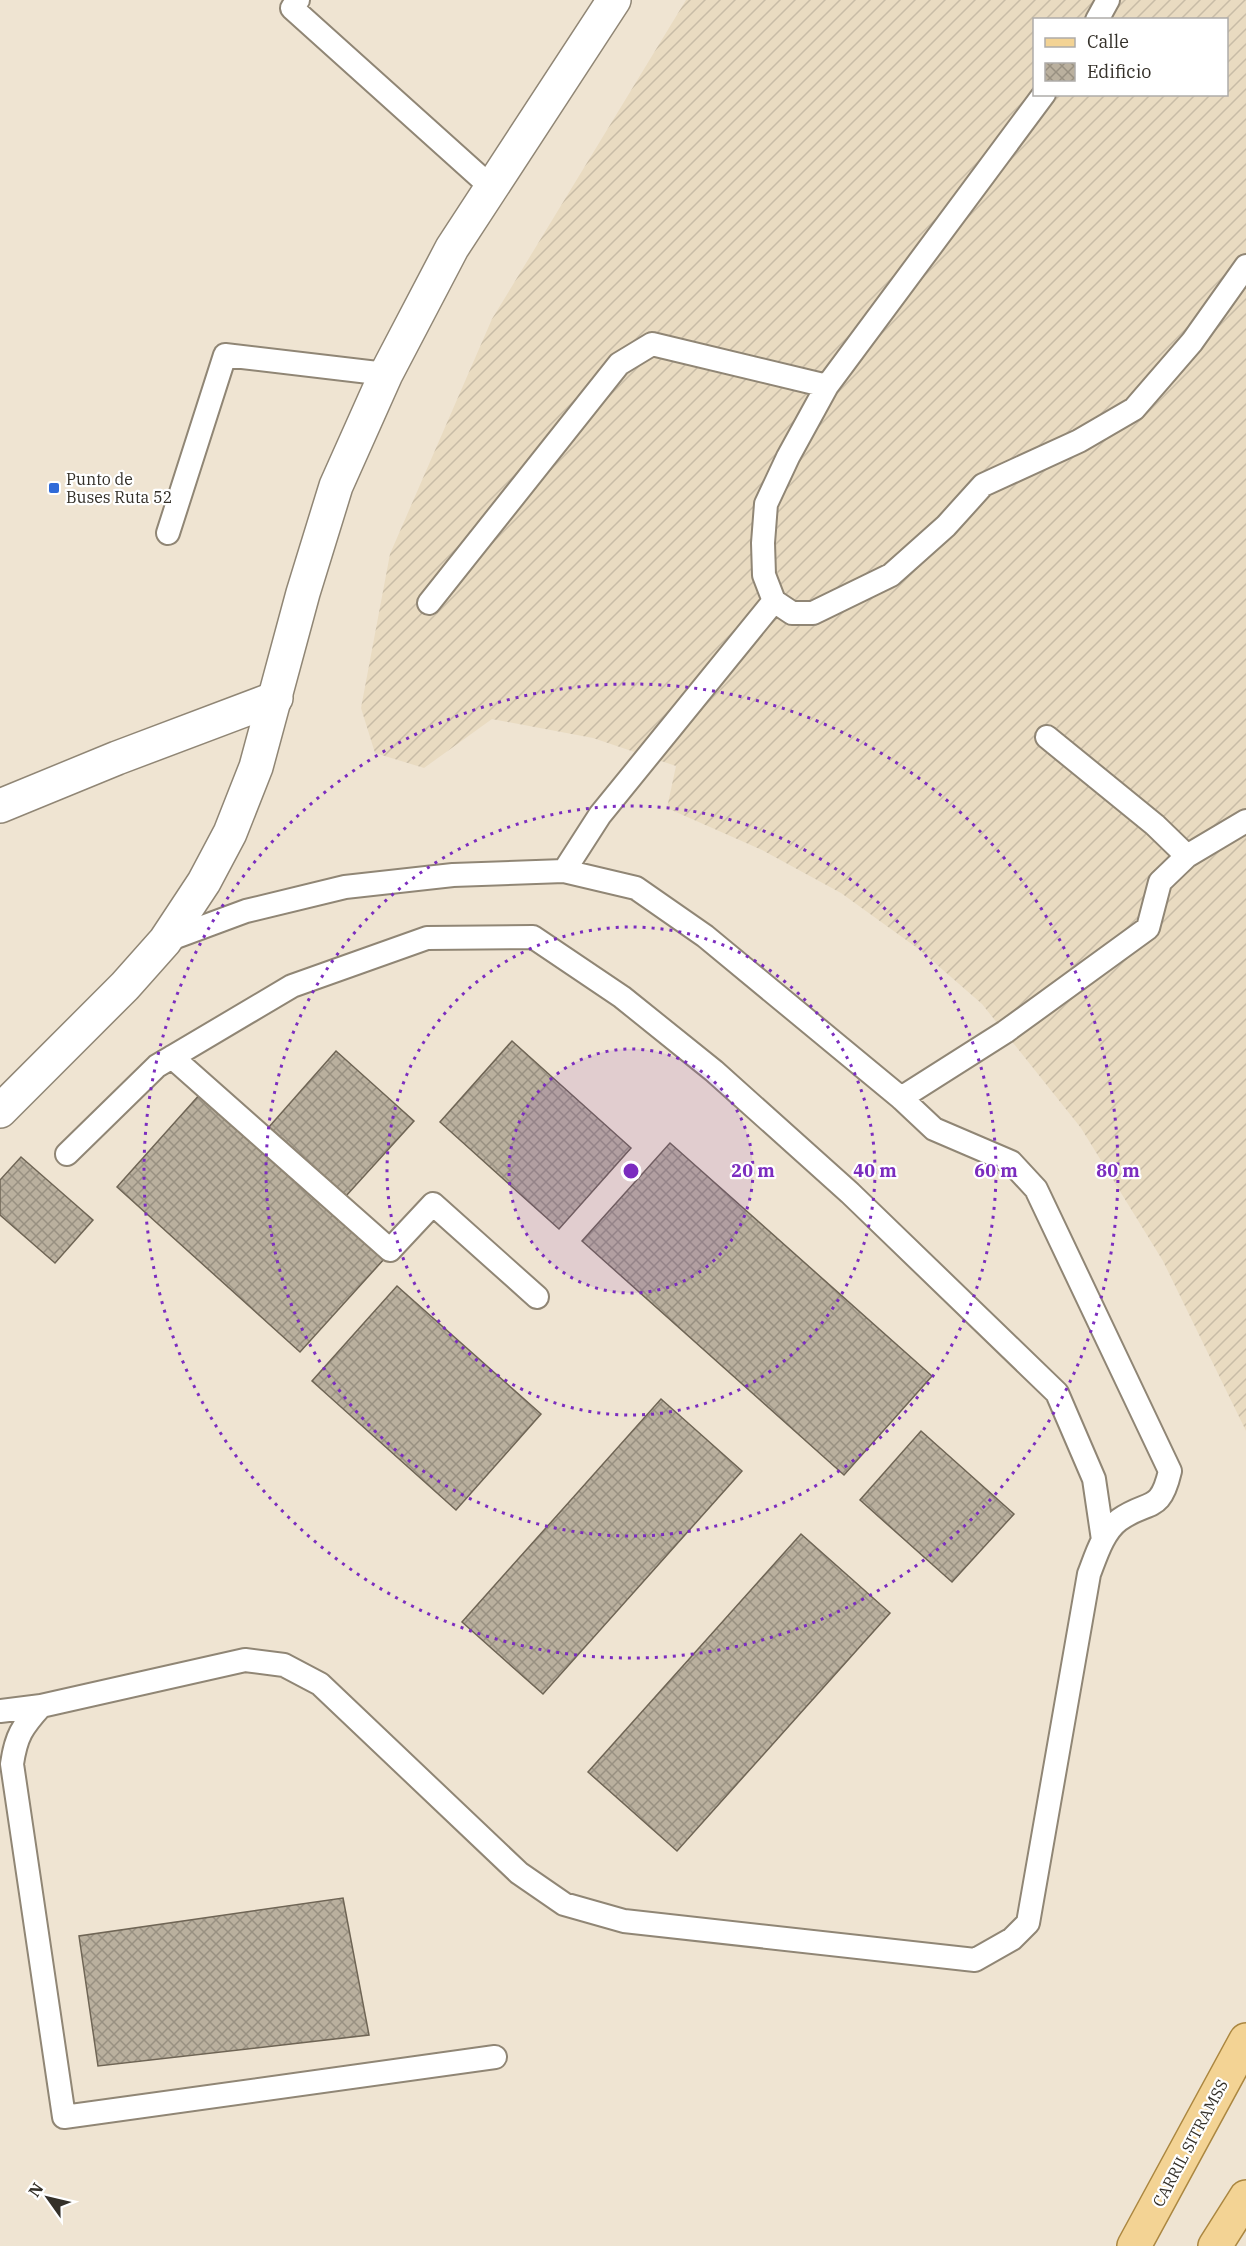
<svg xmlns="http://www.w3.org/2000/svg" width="1246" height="2246" font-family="'IBM Plex Serif',serif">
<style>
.industrial{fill:url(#industrial-furrows);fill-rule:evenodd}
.building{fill:url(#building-cross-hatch);stroke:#6f6555;stroke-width:1.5}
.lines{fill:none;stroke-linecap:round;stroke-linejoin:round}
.service-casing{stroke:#908675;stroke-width:26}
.minor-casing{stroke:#908675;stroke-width:36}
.tertiary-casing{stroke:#908675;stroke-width:36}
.primary-casing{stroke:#ab8740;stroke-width:36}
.service{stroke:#fff;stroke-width:22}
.minor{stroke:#fff;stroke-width:33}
.tertiary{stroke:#fff;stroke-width:33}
.primary{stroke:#f3d394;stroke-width:33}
.ring{fill:none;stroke:#7b2cbf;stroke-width:3;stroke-dasharray:3 6}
.poi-dot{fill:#2f6ad8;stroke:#fff;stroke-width:2}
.labels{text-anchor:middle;stroke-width:4.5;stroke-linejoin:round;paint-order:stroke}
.poi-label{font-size:16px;fill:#343029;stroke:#fff;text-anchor:start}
.street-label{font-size:16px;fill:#343029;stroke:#fff}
.centre{fill:#7b2cbf;stroke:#fff;stroke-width:3}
.ring-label{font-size:18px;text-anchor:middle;font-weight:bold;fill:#7b2cbf;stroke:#fff;stroke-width:4.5;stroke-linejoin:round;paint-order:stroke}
</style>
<defs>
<pattern id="industrial-furrows" width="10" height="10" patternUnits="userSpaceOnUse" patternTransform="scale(1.5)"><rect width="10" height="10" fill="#e9dbc1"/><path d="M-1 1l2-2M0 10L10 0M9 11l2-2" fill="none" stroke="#c8bca6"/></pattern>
<pattern id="building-cross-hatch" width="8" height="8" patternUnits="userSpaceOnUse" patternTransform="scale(1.5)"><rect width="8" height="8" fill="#bab09e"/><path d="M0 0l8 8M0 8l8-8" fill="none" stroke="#989081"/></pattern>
</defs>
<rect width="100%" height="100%" fill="#efe4d2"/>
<path class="industrial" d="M686 0H1246V1431L1163 1261 1081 1128 982 1004 920 950 841 893 762 850 667 808 676 766 593 738 492 719 424 768 375 753 361 708 390 554 492 319ZM1034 20H1226V94H1034Z"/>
<path class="building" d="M512 1041 631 1148 559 1229 440 1122Z
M336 1051 414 1121 346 1196 269 1127Z
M201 1093 385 1258 300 1352 117 1187Z
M670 1143 932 1376 844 1475 582 1241Z
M21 1157 93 1220 55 1263 0 1215V1180Z
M397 1286 541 1414 456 1510 312 1381Z
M661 1399 742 1471 543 1694 462 1622Z
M921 1431 1014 1514 952 1582 860 1500Z
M801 1534 890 1613 677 1851 588 1772Z
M343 1898 369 2035 98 2066 79 1936Z"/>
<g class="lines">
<defs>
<path id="service" d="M298 0 292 8 491 187
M1097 20 1108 0
M1044 94 827 386 788 457 766 504 763 543 764 575 774 601 792 613H813L891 575 946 526 983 485 1079 441 1134 409 1192 342 1246 266
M168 533 225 355 386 374
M429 603 619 364 652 344 827 386
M1047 737 1155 825 1187 856
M564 871 600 815 774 601
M165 941 246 911 345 887 453 875 564 871 636 888 705 936 901 1098 934 1129 1011 1162 1036 1189 1170 1471C1160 1514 1149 1499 1119 1520 1103 1532 1096 1556 1089 1574L1028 1923 1012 1939 975 1960 624 1921 564 1904 519 1873 320 1684 284 1665 245 1660 41 1706C22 1727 16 1736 12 1764L64 2117 495 2057
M172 1057 390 1250 433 1204 537 1297
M901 1098 1005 1032 1148 928 1160 882 1187 856 1246 821
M67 1154 157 1066 292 986 427 938 533 937 622 997 714 1071 850 1193 1057 1393 1094 1479 1103 1540
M0 1711 41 1706"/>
<path id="minor" d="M0 806 117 758 276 698"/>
<path id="tertiary" d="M0 1111 125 986 165 941 204 882 230 833 256 767 303 593 336 486 386 374 452 248 614 0"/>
<path id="primary" d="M1134 2246 1246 2040
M1215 2246 1246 2197"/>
</defs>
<use href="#service" class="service-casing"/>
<use href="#minor" class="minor-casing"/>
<use href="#tertiary" class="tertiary-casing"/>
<use href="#primary" class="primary-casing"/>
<use href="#service" class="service"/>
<use href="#minor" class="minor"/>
<use href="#tertiary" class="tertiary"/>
<use href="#primary" class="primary"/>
</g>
<circle cx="631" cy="1171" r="122" fill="#7b2cbf" fill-opacity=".12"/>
<g class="ring">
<circle cx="631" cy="1171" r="122"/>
<circle cx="631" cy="1171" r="244"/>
<circle cx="631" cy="1171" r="365"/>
<circle cx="631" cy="1171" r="487"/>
</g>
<rect class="poi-dot" x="48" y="482" width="12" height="12" rx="3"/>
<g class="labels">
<g class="poi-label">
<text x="66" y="485">Punto de<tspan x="66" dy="18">Buses Ruta 52</tspan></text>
</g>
<g class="street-label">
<text transform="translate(1190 2143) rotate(-62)" y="6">CARRIL SITRAMSS</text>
</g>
</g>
<circle cx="631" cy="1171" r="9" class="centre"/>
<g class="ring-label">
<text x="753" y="1177">20 m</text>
<text x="875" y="1177">40 m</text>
<text x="996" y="1177">60 m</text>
<text x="1118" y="1177">80 m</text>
</g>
<rect x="1033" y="18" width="195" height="78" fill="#ffffff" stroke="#aeaca9" stroke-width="1.5"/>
<rect x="1045" y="38" width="30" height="9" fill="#f3d394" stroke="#aeaca9" stroke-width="1.5"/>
<text x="1087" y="48" font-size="18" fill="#343029">Calle</text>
<rect x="1045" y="63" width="30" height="18" fill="url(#building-cross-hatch)" stroke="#aeaca9" stroke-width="1.5"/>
<text x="1087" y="78" font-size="18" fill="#343029">Edificio</text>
<g transform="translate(48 2198) rotate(304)" stroke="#ffffff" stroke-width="4.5" paint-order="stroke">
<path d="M0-4.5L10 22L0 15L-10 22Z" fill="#343029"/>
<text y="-9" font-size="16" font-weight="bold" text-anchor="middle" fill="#343029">N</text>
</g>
</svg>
